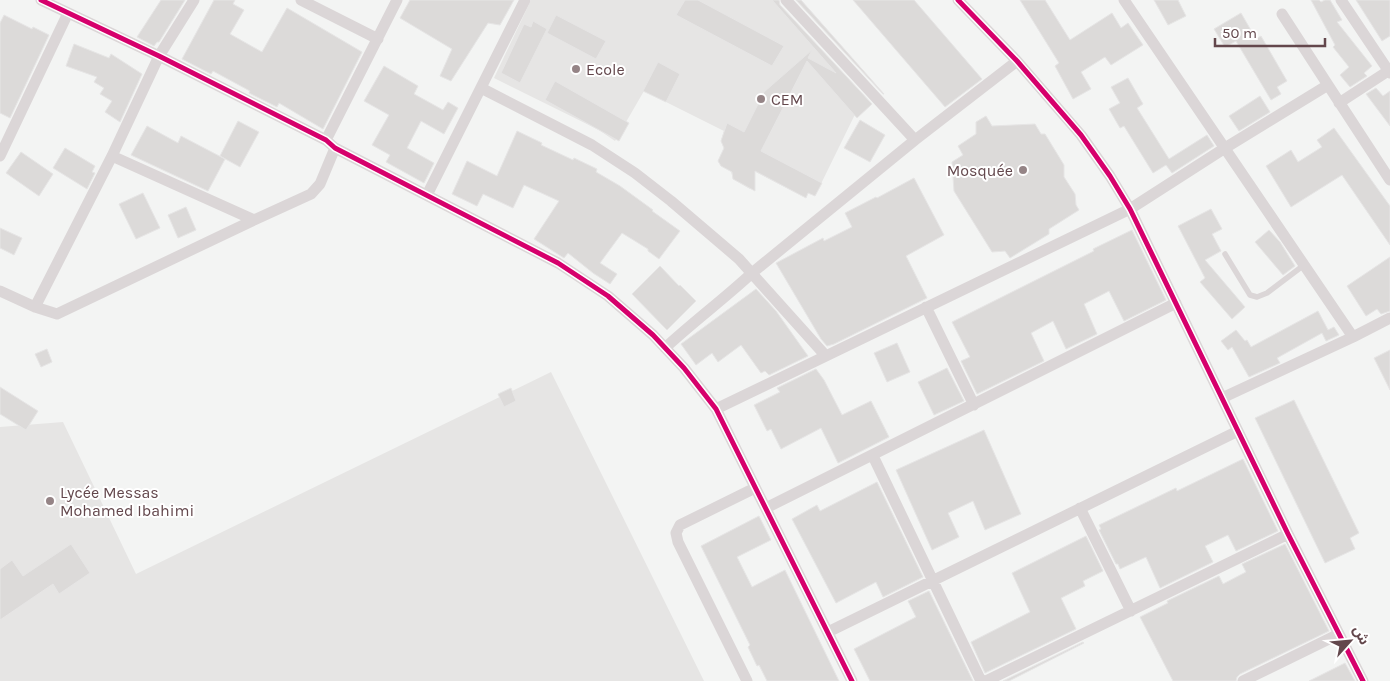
<svg xmlns="http://www.w3.org/2000/svg" width="1390" height="681" font-family="Karla,'Noto Sans Arabic',sans-serif">
<style>
.education{fill:#e6e5e4}
.building{fill:#dcdad9;stroke:#e6e5e5}
.lines{fill:none;stroke-linecap:round;stroke-linejoin:round}
.lane{stroke:#dbd6d7;stroke-width:5.5}
.street{stroke:#dbd6d7;stroke-width:11}
.cycleway-casing{stroke:#fff;stroke-width:8}
.cycleway{stroke:#d6006c;stroke-width:5}
.poi-dot{fill:#958486;stroke:#fff;stroke-width:2}
.labels{text-anchor:middle;stroke-width:4;stroke-linejoin:round;paint-order:stroke}
.poi-label{font-size:16px;fill:#63474c;stroke:#fff;text-anchor:start}
</style>
<rect width="100%" height="100%" fill="#f3f4f3"/>
<path class="education" d="M531 0H772L864 96 815 196 808 193 806 198 752 170 755 187 750 189 733 179 731 171 721 166 718 161 721 154 725 151 721 141 724 131 644 91 615 141 599 130 494 78Z
M551 372 704 681H0V427L63 422 136 574Z"/>
<path class="building" d="M161 0H185L159 42H157L154 46 137 37Z
M214 0H235L233 4 244 10 230 34 262 52 287 8 362 52 323 129 279 103 277 107 249 93 250 91 213 71 211 74 182 59Z
M410 0H514L500 25 488 23 451 81 440 76 452 49 400 18Z
M685 0H698L784 46 772 66 676 15Z
M772 0H779L780 5 872 104 857 118 807 61 761 151 822 183 815 196 808 193 806 198 755 171V191L733 179 732 172 721 166 718 161 724 148 721 141 727 123 744 132 764 92 812 50 808 58 836 73Z
M796 0H801L884 94H883Z
M853 0H914L982 79 945 107Z
M1020 0H1045L1070 40 1112 13 1121 28 1128 23 1143 45 1111 65 1105 57 1081 72 1091 89 1073 99 1055 66 1059 63Z
M1154 0H1178L1186 16 1168 25Z
M1311 0H1319L1321 2 1325 0H1330L1342 20 1337 22 1372 66 1364 73 1367 76 1350 87 1340 75 1349 67 1333 47 1335 45Z
M1356 0H1390V36L1382 41Z
M1241 13 1256 39 1261 36 1287 81 1277 87 1281 94 1271 100 1236 41 1225 47 1214 29Z
M4 15 32 29 33 27 49 35 10 118 0 113V23Z
M556 15 606 41 596 59 547 33Z
M533 21 547 29 520 83 501 73 524 24 531 27Z
M74 44 109 58 111 54 142 74 120 122 105 112 112 101 100 94 104 88 94 82 97 77 66 66Z
M658 62 680 74 666 102 643 91Z
M384 66 418 86 414 94 443 110 448 102 458 108 444 134 421 121 407 148 434 163 424 183 386 162 390 155 372 145 389 115 364 101Z
M1128 78 1143 104 1137 108 1169 159 1207 135 1214 146 1172 173 1166 165 1153 173 1124 126 1120 128 1109 109 1120 103 1111 87Z
M555 81 629 123 619 141 545 100Z
M1376 88 1383 96 1390 91V126L1366 94Z
M1260 96 1270 112 1239 131 1229 116Z
M986 116 992 126 1035 124 1041 134H1045L1064 165V177L1075 194 1076 205 1079 210 1049 229V234L1010 258 1005 251 992 252 954 191 952 162 963 155 958 146 976 134V122Z
M860 120 885 135 870 162 844 148Z
M238 121 259 132 240 167 220 156Z
M147 126 178 143 181 136 225 159 208 191 131 155Z
M1334 128 1390 206V245L1342 175 1291 207 1266 166 1291 150 1298 162 1322 147 1317 140Z
M517 131 542 143 541 145 573 160 574 158 597 169 596 172 620 186 653 210 652 211 680 231 659 259 648 251V249L622 233 600 263 617 274 610 284 593 273 568 253 564 258 534 239 559 201 524 185 513 208 483 194 477 206 452 194 467 161 497 176Z
M65 148 95 166 92 172 95 173 87 189 53 168Z
M21 152 53 174 39 196 6 173Z
M914 178 944 235 906 256 927 298 834 344 827 346 821 339 776 263 823 238 824 241 852 227 845 213 876 197 877 198Z
M143 193 160 228 136 239 119 204Z
M186 207 196 230 178 238 168 215Z
M1211 209 1222 229 1212 234 1221 251 1205 260 1245 307 1232 319 1200 282 1205 278 1178 226Z
M0 228 22 238 14 255 0 248Z
M1132 230 1166 300 1124 321 1109 291 1084 304 1097 334 1066 349 1053 321 1031 333 1044 361 977 394 961 361 970 357 952 322 1094 251 1093 249Z
M1269 230 1280 242 1295 266 1283 275 1255 242Z
M1390 257V311L1381 314 1377 309 1366 316 1347 286Z
M660 266 679 286 680 285 696 301 667 330 632 294Z
M756 289 776 311 808 356 769 375 765 371 761 373 741 345 718 362 712 353 696 365 681 344Z
M1318 311 1328 330 1334 327 1339 335 1326 341 1322 333 1277 358 1280 363 1249 377 1232 347 1228 350 1221 341 1236 330 1245 341 1247 340 1251 347Z
M897 343 910 372 887 382 874 353Z
M47 349 52 362 41 367 35 354Z
M1390 350V390L1374 358Z
M947 368 964 401 934 415 918 382Z
M816 369 824 380 842 415 871 401 889 437 838 463 821 428 781 449 771 429 767 431 754 405 780 392 777 388Z
M0 387 38 411 26 430 0 414Z
M511 388 516 401 504 407 498 394Z
M1294 400 1359 533 1350 538 1355 549 1325 563 1255 418Z
M984 430 1021 514 985 530 973 501 948 513 959 537 932 550 896 470Z
M1243 459 1278 531 1236 551 1228 535 1205 546 1213 562 1160 588 1146 557 1120 569 1118 564H1116L1099 530 1101 529 1099 525 1176 488 1177 491Z
M877 482 923 577 883 597 876 582 836 603 792 519 817 505 820 511Z
M759 516 771 540 737 557 752 587 785 570 839 681H767L759 665 757 666 748 647 750 645 701 546Z
M1086 536 1103 571 1083 581 1085 586 1061 598 1076 629 985 673 971 642 1030 612 1012 573Z
M71 544 90 573 59 594 53 584 0 620V569L12 560 23 576Z
M1285 544 1329 631 1240 674 1237 677 1236 681H1173L1140 617 1168 603 1167 601 1219 576 1223 584 1246 572 1242 564Z
M929 591 973 681H870L854 649 916 617 908 601Z
M1083 642 1084 643 1009 681H1003Z
M1345 663 1355 681H1309Z"/>
<g class="lines">
<path class="lane" d="M1225 254 1250 295 1257 297 1267 293 1304 265"/>
<path class="street" d="M41 0 159 56 326 140 335 148 558 263 608 296 653 335 684 368 716 409 852 681
M301 0 378 39
M786 0 915 140
M958 0 1017 61 1081 135 1110 176 1130 209 1288 534 1363 681
M1124 0 1353 337
M1341 0 1390 73
M1282 14 1328 85 1390 180
M481 88 592 145 635 173 671 201 739 259 825 355
M1339 103 1388 71
M326 140 397 0
M0 156 68 13
M112 156 254 220
M427 195 525 0
M0 291 35 307 57 314 254 220 311 194 320 184 335 148
M35 307 112 156 159 56 194 0
M926 307 974 405
M665 348C693 322 724 299 752 273L915 140 1017 61
M1222 398 1353 337 1390 318
M716 409 1130 209 1225 148 1328 85
M873 456 981 681
M766 508 1176 303
M1080 508 1131 611
M828 632 1238 431
M747 681 678 542 676 533 680 525 755 488
M986 681 1288 534
M1243 681 1339 634"/>
<defs>
<path id="cycleway" d="M41 0 159 56 326 140 335 148 558 263 608 296 653 335 684 368 716 409 852 681
M958 0 1017 61 1081 135 1110 176 1130 209 1288 534 1363 681"/>
</defs>
<use href="#cycleway" class="cycleway-casing"/>
<use href="#cycleway" class="cycleway"/>
</g>
<g class="poi-dot">
<circle cx="576" cy="69" r="5"/>
<circle cx="761" cy="99" r="5"/>
<circle cx="1023" cy="170" r="5"/>
<circle cx="50" cy="501" r="5"/>
</g>
<g class="labels">
<g class="poi-label">
<text x="586" y="75">Ecole</text>
<text x="771" y="105">CEM</text>
<text x="1013" y="176" text-anchor="end">Mosquée</text>
<text x="60" y="498">Lycée Messas<tspan x="60" dy="18">Mohamed Ibahimi</tspan></text>
</g>
</g>
<g transform="translate(1350 641) rotate(63)" stroke="#ffffff" stroke-width="4" paint-order="stroke">
<path d="M0-4L9 19L0 12L-9 19Z" fill="#63474c"/>
<text y="-8" font-size="14" font-weight="bold" text-anchor="middle" fill="#63474c">ش</text>
</g>
<path d="M1215 38v8h110v-8" fill="none" stroke="#63474c" stroke-width="2.5"/>
<text x="1222" y="38" font-size="15" fill="#63474c" stroke="#ffffff" stroke-width="4" paint-order="stroke">50 m</text>
</svg>
